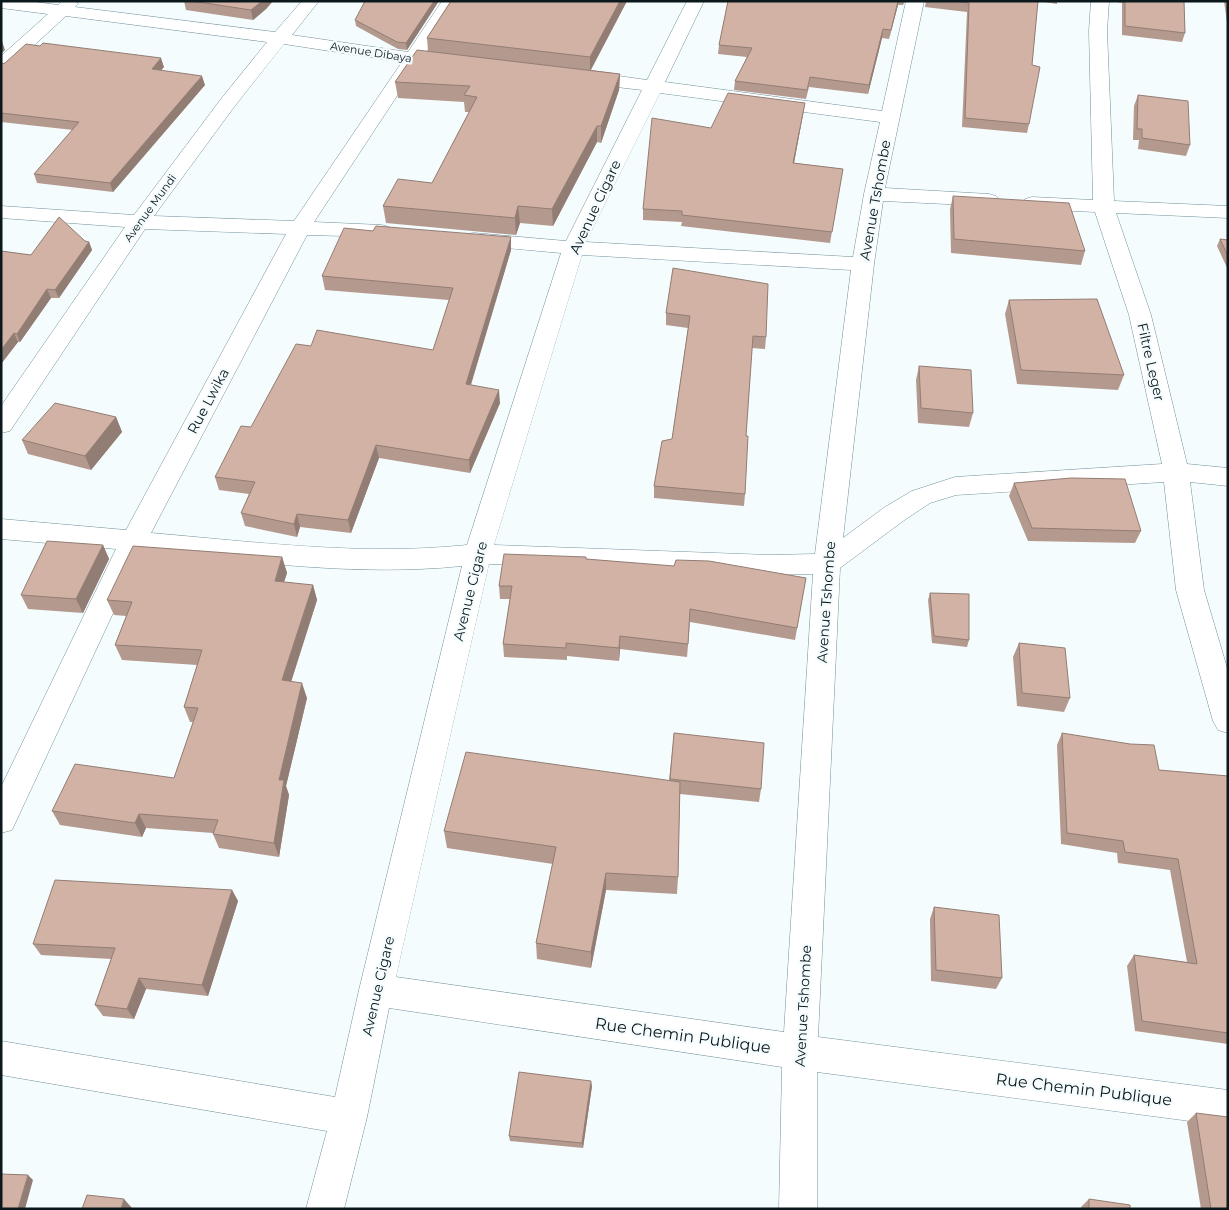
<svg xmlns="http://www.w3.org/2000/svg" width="1229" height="1210" font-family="Montserrat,sans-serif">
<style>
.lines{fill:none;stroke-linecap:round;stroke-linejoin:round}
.street-casing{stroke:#6f919b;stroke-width:1}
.street{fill:#fff;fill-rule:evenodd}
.wall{fill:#b4998e}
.shaded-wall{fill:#927d74}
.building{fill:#d1b2a5;stroke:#927d74}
.labels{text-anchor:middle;stroke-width:4.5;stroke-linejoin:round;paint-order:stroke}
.far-street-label{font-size:11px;fill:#0b181c;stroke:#f5fcfe}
.street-label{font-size:14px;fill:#0b181c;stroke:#f5fcfe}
.near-street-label{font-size:16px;fill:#0b181c;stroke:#f5fcfe}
</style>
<rect width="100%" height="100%" fill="#f5fcfe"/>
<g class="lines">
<defs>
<path id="street" d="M1 1H28L58 5 62 1H76L78 4 75 7 275 32 302 1H319L292 35 408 52 442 1H459L425 54 434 56 437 60 434 64 428 65 418 64 314 222 382 225 389 227 393 231 389 235 382 237 307 235 151 533C256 542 362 556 467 545L561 253 474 245 466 244 463 239 466 234 474 233 566 241 642 90 583 83 576 81 574 77 576 73 583 71 647 80 687 1H704L665 82 882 111 906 1H924L885 188 989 194 996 196 999 200 996 204 989 206 883 201 874 264 843 538 885 507 912 491 955 477 1162 464 1129 315 1095 212 1032 209 1025 207 1022 203 1025 199 1032 197 1093 200 1089 31 1091 1H1109L1107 31 1114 201 1228 206V218L1116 213 1151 315 1187 464 1228 468V486L1190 482 1204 590 1228 671V733L1218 730 1213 721 1176 590 1164 482 956 495 930 503 903 521 840 568 818 1037 1228 1090V1126L817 1072V1209H779L782 1067 389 1008 367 1117 344 1209H306L327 1131 1 1075V1041L335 1097 359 990 462 566C355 577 248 561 142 551L12 830 1 833V787L116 549 1 539V519L126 530 286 234 145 229 10 431 1 433V406L125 227 1 218V206L134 215 221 99 267 42 66 16 7 70 1 71V56L48 14 1 8ZM284 44 402 62 294 221 154 216 234 107ZM660 93 880 122 864 194 853 257 586 242ZM582 255 851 270 815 554 769 555 494 545ZM489 564 769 575 813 574 784 1032 396 977Z"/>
</defs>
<use href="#street" class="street-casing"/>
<use href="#street" class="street"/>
</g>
<path class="wall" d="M184 1H273L266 9 253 20 186 10Z
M439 1 407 50 398 49 356 26 355 20Z
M451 1H627L591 70 620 74 619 90 601 143 597 142 553 226 520 223 516 235 386 223 383 206 432 183 469 112H465L464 102 398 98 395 82 428 51 427 38Z
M728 1H905L903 5H898L889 39 882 38 868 94 809 87 806 99 734 90 735 81 747 57 718 54 719 45Z
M926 1H1038L1032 65 1029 124 1027 133 962 127 967 12 925 7Z
M1038 1H1057V4Z
M1111 1H1184L1185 33 1182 42 1122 35V3Z
M1224 1H1228V29Z
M1 64 164 67 161 70 205 85 113 192 37 183 34 174 73 130 1 122Z
M1138 95 1190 145 1186 156 1138 149 1139 140H1133L1134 106Z
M805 103 803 114 794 163 843 169 830 243 681 226 682 222 643 220V209L711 128Z
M953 196 1085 251 1081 265 951 253 950 209Z
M373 231 511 237V250L471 385 500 403 470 473 379 458 351 533 300 527 297 537 245 526 241 513 249 494 219 490 215 477 311 346 433 350 449 300 325 290 322 276Z
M1220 239 1228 240V270L1217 246Z
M85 241 89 242 92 250 59 298H51L20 342H18L1 364V251L31 255Z
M673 268 766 337 765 349 752 348 746 436 745 494 744 506 654 498V486L672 439 688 328 666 325V313Z
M1009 300 1124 375 1118 390 1017 384 1005 314Z
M919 366 973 413 969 427 918 423 916 380Z
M116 417 122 432 91 470 28 454 22 440Z
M1014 483 1141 531 1135 543 1028 541 1009 496Z
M103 545 109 559 83 613 28 609 21 595Z
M282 557 287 573 284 582 313 585 317 600 291 681 307 698 286 786 289 795 279 857 219 848 213 834V833L146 828 142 837 60 825 52 811 174 778 193 722H190L184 707 197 665 122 660 115 645 126 616 114 615 107 600Z
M586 559 806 578 795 640 690 622 687 657 620 649 619 661 567 656V660L504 657 503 644 510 599H500L499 586Z
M930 593 969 640 967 647 932 643 928 600Z
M1019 643 1070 698 1064 712 1017 706 1013 657Z
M674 733 761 789 759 802 680 794 678 877 677 894 606 890 591 968 537 959 536 943 553 864 447 848 444 831 669 781Z
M1062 733 1159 770 1228 776V1044L1135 1031 1127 966 1134 955 1187 962 1170 870 1118 863 1117 853 1061 844 1057 745Z
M232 890 238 901 208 996 146 989 134 1019 103 1016 95 1005 111 959 41 955 33 944Z
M934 907 1002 978 996 989 931 981 930 919Z
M592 1086 583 1148 510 1141 509 1136Z
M1196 1113 1228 1209H1201L1187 1122Z
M1089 1199 1130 1209H1081V1207Z"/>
<path class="shaded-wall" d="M262 1H273L266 9 253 20 251 10Z
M434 1H439L407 50 406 43Z
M620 1H627L590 71V57Z
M898 1V5L889 39 891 30Z
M883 29 882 38 868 94 869 85Z
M2 41 5 50 1 54V42Z
M161 58 164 67 154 78 152 69Z
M620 74 619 90 601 143V126Z
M202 76 205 85 113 192 110 183Z
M805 103 803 114 792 174 793 163Z
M597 126V142L553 226 552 209Z
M518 206 520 223 516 235 515 218Z
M511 237V250L467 397 466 384Z
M89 242 92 250 59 298 55 290Z
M47 289 51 298 20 342 17 334Z
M14 333 18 342 1 364V350Z
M499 390 500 403 470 473 469 460Z
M116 417 122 432 91 470 85 456Z
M376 445 379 458 351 533 348 520Z
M297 514 300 527 297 537 294 524Z
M103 545 109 559 83 613 76 599Z
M282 557 287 573 279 597 275 581Z
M313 585 317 600 287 695 282 680Z
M620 636V649L619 661V648Z
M302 683 307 698 286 786 289 795 279 857 274 843 279 780Z
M139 814 146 828 142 837 135 823Z
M606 873V890L591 968V952Z
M232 890 238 901 208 996 202 985Z
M139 978 146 989 134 1019 127 1009Z
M591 1081 592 1086 583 1148 582 1143Z
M28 1175 33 1180 25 1209H18Z
M124 1199 132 1208V1209H121Z"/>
<path class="building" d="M192 1H262L251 10Z
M365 1H434L406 43 397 42 355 20Z
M451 1H620L590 57 427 38Z
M728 1H898L891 30 883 29 869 85 810 77 807 90 735 81 752 48 719 45Z
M955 1H1038L1032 65 1040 67 1029 124 965 118 969 3Z
M1125 1H1184L1185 33 1125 26Z
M43 43 161 58 152 69 202 76 110 183 34 174 79 122 1 113V64L5 63 26 44 40 46Z
M417 50 620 74 601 126H597L552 209 518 206 515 218 383 206 398 179 432 183 477 97 464 95 470 86 395 82Z
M728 93 805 103 793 163 843 169 832 232 682 215V211L643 209 652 118 711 128Z
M1138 95 1188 101 1190 145 1142 138V129H1137Z
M953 196 1069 203 1085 251 954 239Z
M59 217 85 241 89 242 55 290 47 289 17 334 14 333 1 350V251L31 255Z
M376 226 511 237 466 384 499 390 469 460 376 445 348 520 297 514 294 524 241 513 255 482 215 477 241 426 251 427 296 344 311 346 317 330 433 350 453 288 322 276 344 228 373 231Z
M1220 239 1228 240V256Z
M673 268 768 284 766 337 753 336 746 436H748L745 494 654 486 662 441 672 439 690 316 666 313Z
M1097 299 1124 375 1021 370 1009 300Z
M919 366 971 370 973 413 921 408Z
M55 403 116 417 85 456 22 440Z
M1071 478 1125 479 1141 531 1032 528 1014 483Z
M47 541 103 545 76 599 21 595Z
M133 546 282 557 275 581 313 585 282 680 302 683 279 780H284L274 843 213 834 218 820 139 814 135 823 52 811 75 764 174 778 198 708 184 707 202 650 115 645 132 602 107 600Z
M504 554 586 557V559L674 566 676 560 709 561 806 578 797 628 690 609 688 644 620 636 619 648 566 643V648L503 644 512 586H499Z
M930 593 969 594V640L934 636Z
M1019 643 1065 648 1070 698 1022 693Z
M674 733 764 743 761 789 670 779Z
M1062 733 1130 744 1154 745 1159 770 1228 776V1033L1142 1021 1134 955 1197 964 1178 859 1125 852 1123 841 1067 833Z
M466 752 680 782 678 877 606 873 591 952 536 943 556 847 444 831Z
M55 880 232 890 202 985 139 978 127 1009 95 1005 115 948 33 944Z
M934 907 999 915 1002 978 936 970Z
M519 1072 591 1081 582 1143 509 1136Z
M1196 1113 1228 1117V1209H1211Z
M1 1174 28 1175 18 1209H1Z
M87 1195 124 1199 121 1209H82Z
M1089 1199 1130 1205V1209H1089Z"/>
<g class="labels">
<g class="far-street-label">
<text transform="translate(371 52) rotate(9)" y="4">Avenue Dibaya</text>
<text transform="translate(150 208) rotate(-54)" y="4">Avenue Mundi</text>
</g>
<g class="street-label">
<text transform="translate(875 200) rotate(-80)" y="5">Avenue Tshombe</text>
<text transform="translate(595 207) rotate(-65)" y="5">Avenue Cigare</text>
<text transform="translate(1151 362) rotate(77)" y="5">Filtre Leger</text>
<text transform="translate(208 401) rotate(-62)" y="5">Rue Lwika</text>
<text transform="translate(470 591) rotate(-76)" y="5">Avenue Cigare</text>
<text transform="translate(826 602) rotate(-86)" y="5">Avenue Tshombe</text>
<text transform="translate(378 986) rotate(-77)" y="5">Avenue Cigare</text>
<text transform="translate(803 1006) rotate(-87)" y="5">Avenue Tshombe</text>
</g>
<g class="near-street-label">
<text transform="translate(683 1035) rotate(8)" y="6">Rue Chemin Publique</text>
<text transform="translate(1084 1089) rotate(7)" y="6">Rue Chemin Publique</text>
</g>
</g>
<rect width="1229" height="1210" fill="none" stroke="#0b181c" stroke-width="5"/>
</svg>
